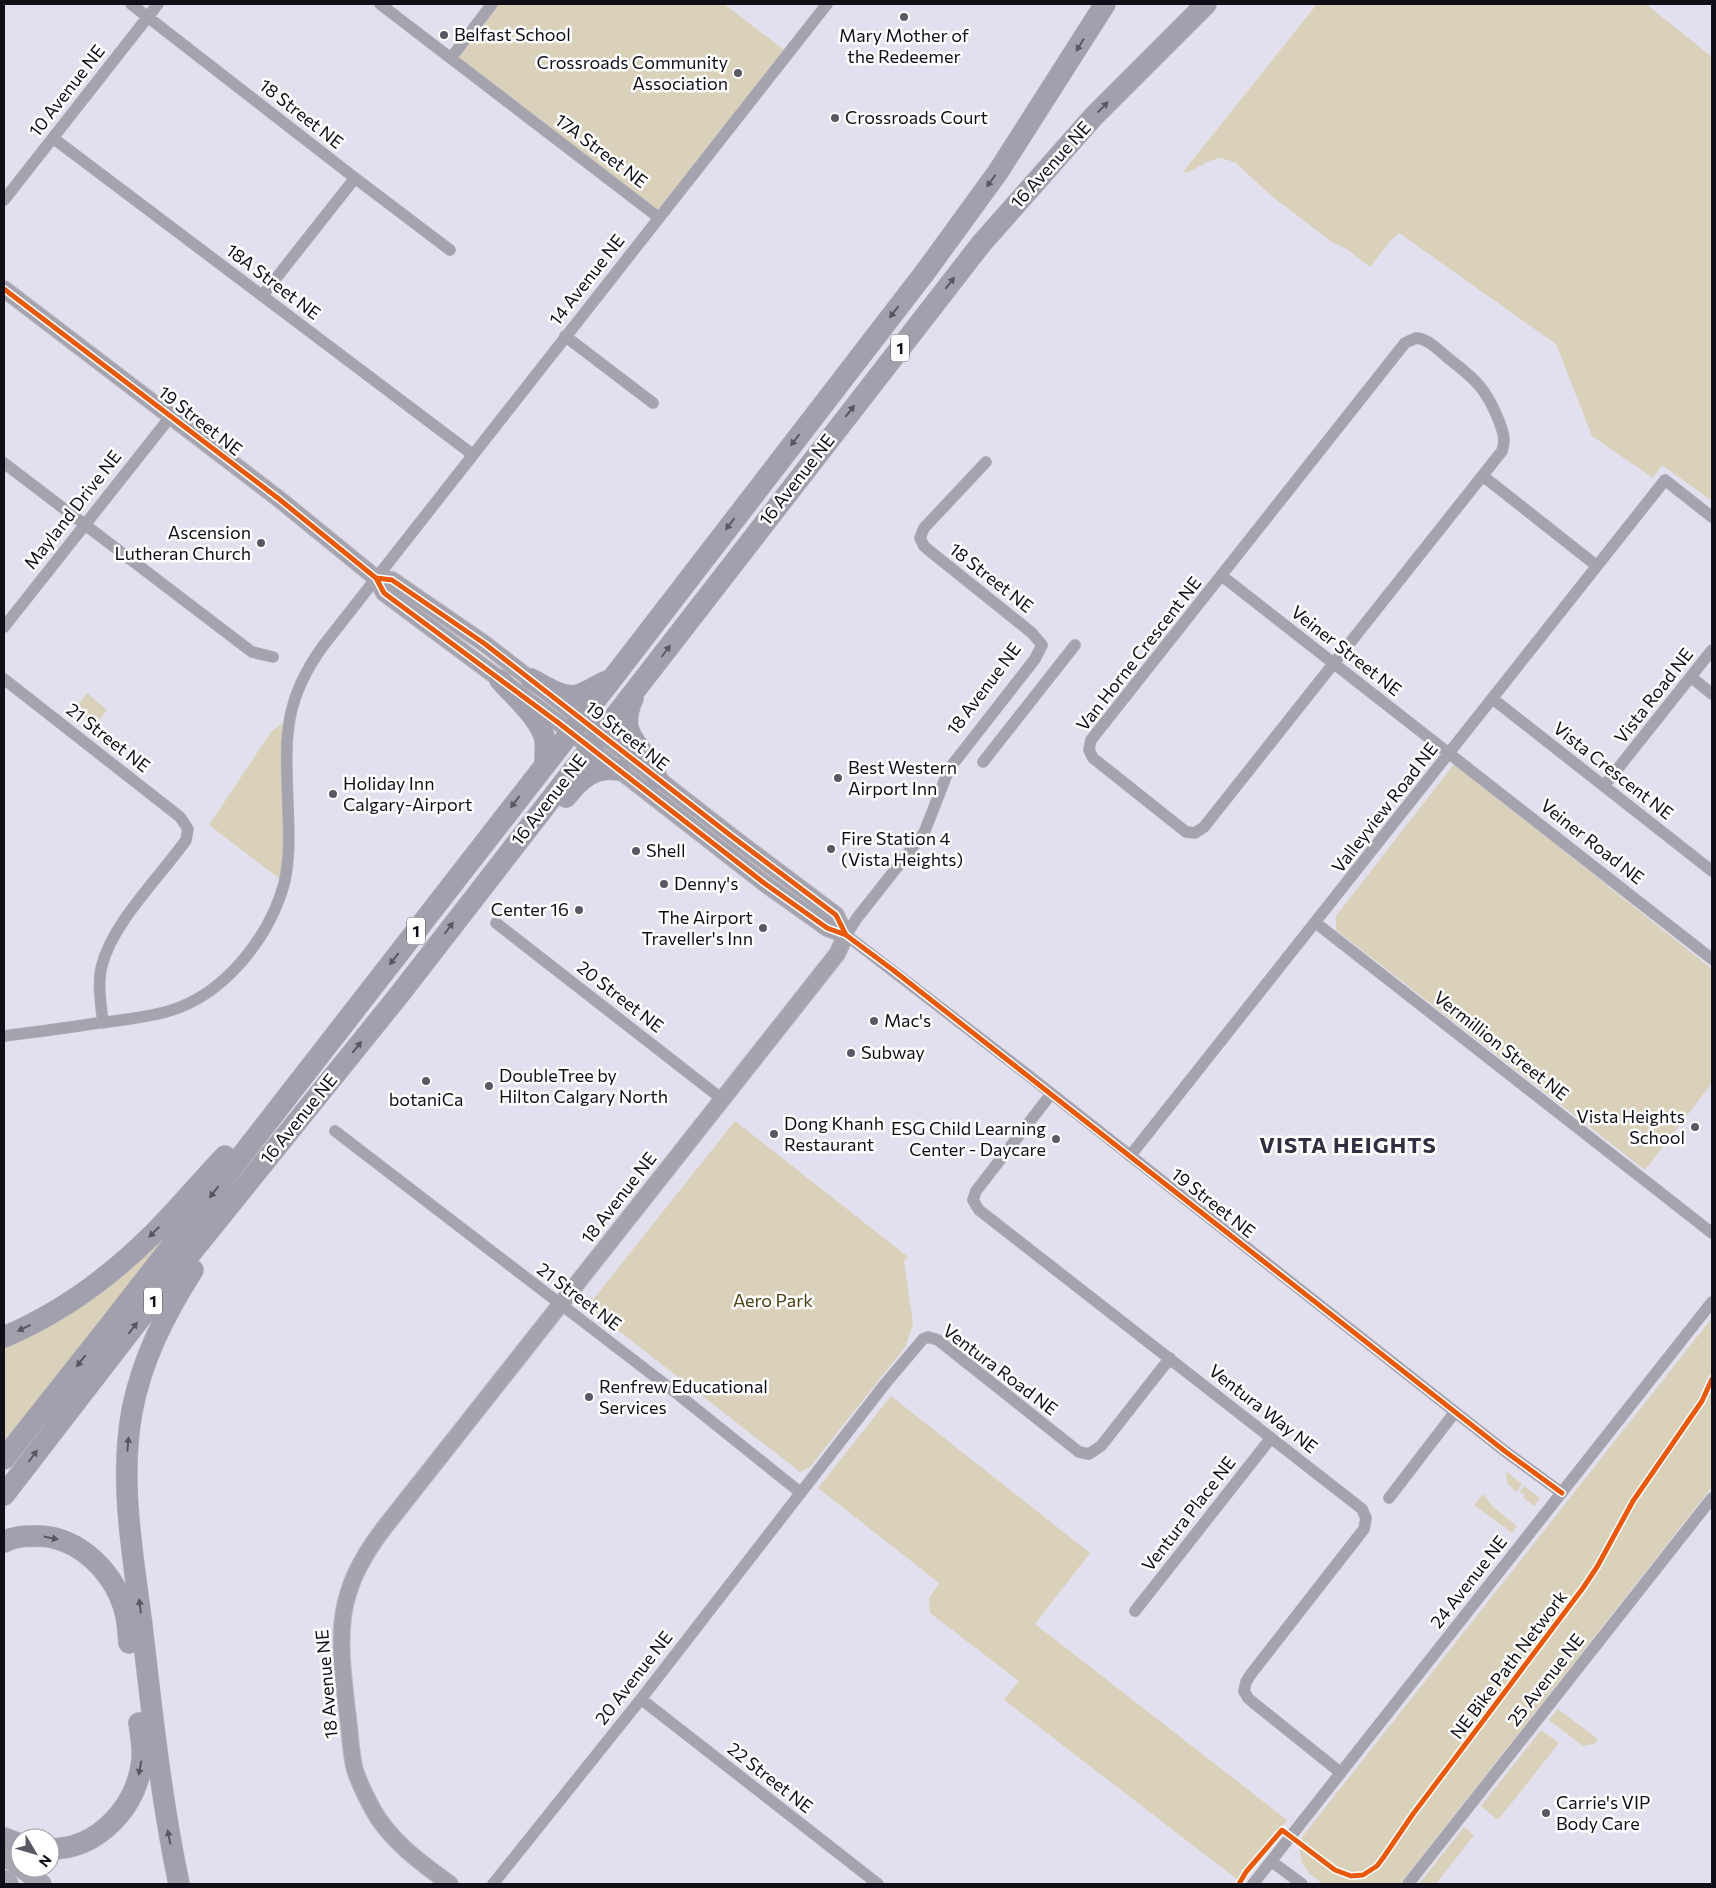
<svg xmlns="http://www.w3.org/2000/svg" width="1716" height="1888" font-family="Commissioner,sans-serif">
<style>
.green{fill:#dad1ba}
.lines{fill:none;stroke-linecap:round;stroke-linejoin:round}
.street-casing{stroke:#bdbbc6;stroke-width:12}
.secondary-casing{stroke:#bdbbc6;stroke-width:18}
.primary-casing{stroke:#bdbbc6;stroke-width:20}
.highway-casing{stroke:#bdbbc6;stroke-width:22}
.street{stroke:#a5a3ad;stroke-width:11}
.secondary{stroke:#a5a3ad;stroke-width:16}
.primary{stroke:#a8a5b2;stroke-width:19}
.highway{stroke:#a3a0ad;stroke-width:21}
.cycleway-casing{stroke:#fff;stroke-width:8}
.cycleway{stroke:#e8590c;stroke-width:5}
.oneway{fill:#5a5762}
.poi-dot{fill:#5a5862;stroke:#fff;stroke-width:2}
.labels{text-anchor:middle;stroke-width:5;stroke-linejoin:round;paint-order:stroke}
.shield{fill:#fff;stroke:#58565d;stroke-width:1}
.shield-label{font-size:16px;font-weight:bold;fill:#100e17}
.poi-label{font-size:18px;fill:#100e17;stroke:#fff;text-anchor:start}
.street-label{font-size:18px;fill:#100e17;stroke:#fff}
.park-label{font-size:18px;fill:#4d4216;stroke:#fff}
.district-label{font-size:22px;font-weight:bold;letter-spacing:1px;fill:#332e42;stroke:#fff}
</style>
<rect width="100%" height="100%" fill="#e2e0ee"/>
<path class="green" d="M492 4H724L788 53 658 217 451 58Z
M1317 4H1646L1712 57V501L1662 465 1653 478 1592 436 1556 344 1399 233 1390 241 1370 267 1345 248 1332 242 1269 194 1235 162 1220 158 1209 161 1189 172H1183Z
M87 693 107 710 95 726 74 710Z
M289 718 284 882 209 825 271 732Z
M1454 764 1712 969V1083L1645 1170 1336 930V916Z
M735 1121 908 1257 904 1261 913 1324 906 1346 810 1467 800 1472 596 1313 591 1302Z
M159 1237 162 1240 159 1245 4 1448V1344Z
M1712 1318V1487L1400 1884H1323L1310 1874 1302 1863 1300 1850 1302 1837Z
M891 1396 1090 1553 1035 1624 1287 1820 1238 1880 1004 1700 1019 1681 930 1613 929 1599 939 1583 818 1488Z
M1506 1471 1522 1484 1516 1492 1507 1483Z
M1524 1486 1540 1498 1534 1506 1523 1498 1525 1495 1520 1492Z
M1483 1494 1493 1507 1517 1526 1512 1533 1474 1505Z
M1558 1709 1598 1739 1594 1744 1583 1746 1549 1720Z
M1541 1730 1559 1743 1498 1820 1481 1806Z
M1464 1827 1474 1835 1436 1884H1419Z"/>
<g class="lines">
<defs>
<path id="street" d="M131 4 355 178 450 250
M380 4 658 217
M451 58 492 4
M53 138 472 454
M4 200 158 4
M262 296 355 178
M565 336 653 403
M1416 338C1429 339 1438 350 1448 358 1475 379 1486 388 1499 421 1503 432 1506 439 1502 451L1204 827 1195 833 1186 832 1093 758 1089 750 1091 740 1405 343Z
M986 462 924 528 920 538 924 546 931 552 1032 633 1042 645 1035 659 949 769 924 833 857 918 846 935 1028 1075 1506 1452 1562 1493
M4 463 252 652 273 657
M1483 476 1597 566
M1222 576 1712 959
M4 627 171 416
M1691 677 1712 694
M4 679 180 817 188 829 186 840C160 877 113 922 102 965 97 983 101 1004 103 1023
M1493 699 1712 871
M983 762 1075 645
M1604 786 1712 650
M496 923 722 1099
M1316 923 1712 1233
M4 1036C35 1032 66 1028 98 1023 122 1020 145 1018 169 1011 224 995 269 938 284 884 290 859 289 833 288 808 286 741 281 704 323 646L827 4
M1051 1094 976 1191 973 1200 979 1210 1362 1509 1366 1518 1364 1529 1251 1674 1246 1682 1244 1691 1248 1698 1255 1704 1341 1773
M335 1131 675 1392 801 1493
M1130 1156 1665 480 1712 517
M1389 1498 1455 1412
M1135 1611 1271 1438
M641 1699 878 1884
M1271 1861 1302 1884
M493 1884 641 1699 885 1384 923 1339 928 1337 938 1340 1079 1452 1089 1454 1101 1446 1170 1358
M1253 1884 1712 1302
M1408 1884 1712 1498"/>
<path id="secondary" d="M4 289 279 499 376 578 384 593 560 724 764 883 827 928 846 935
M376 578 392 580 485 644 730 835 836 915 846 935
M450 1884C421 1863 389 1840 372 1808 366 1796 357 1780 354 1766 350 1748 350 1728 347 1710 338 1632 334 1594 384 1528L837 954 846 935"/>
<path id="primary" d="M4 1855 20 1868
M21 1868 42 1884
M4 1880 9 1884"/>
<path id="highway" d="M531 679C545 686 562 699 578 695 588 692 597 685 607 681
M500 680C514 696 541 719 545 740 546 747 545 756 545 764
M633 698C620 728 631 737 648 760 652 765 655 772 657 778
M566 797C580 779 594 766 619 770
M4 1337C61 1313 111 1276 154 1233 179 1208 201 1181 225 1156
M4 1459 113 1321 612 679 926 271 998 172 1105 4
M4 1495 179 1268 399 995 981 244 1094 116 1206 4
M4 1542C14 1536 26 1536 38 1536 81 1537 117 1575 126 1616 128 1625 128 1634 129 1643
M4 1838 20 1844
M50 1849C98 1849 136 1808 142 1761 143 1748 141 1735 139 1723
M179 1884C161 1799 152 1712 142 1626 133 1555 119 1482 132 1411 142 1359 165 1314 193 1270"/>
</defs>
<use href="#street" class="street-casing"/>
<use href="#secondary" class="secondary-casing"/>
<use href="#primary" class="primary-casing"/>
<use href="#highway" class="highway-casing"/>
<use href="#street" class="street"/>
<use href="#secondary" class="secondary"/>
<use href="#primary" class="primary"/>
<use href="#highway" class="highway"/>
<defs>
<path id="cycleway" d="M4 289 279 499 376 578 384 593 560 724 764 883 827 928 846 935 893 970 1506 1452 1562 1493
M376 578 392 580 485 644 730 835 836 915 846 935
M1239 1884 1246 1872 1282 1830 1335 1870 1351 1876 1363 1875 1377 1866 1383 1858 1413 1814 1583 1588 1597 1567 1633 1501 1702 1401 1712 1379"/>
</defs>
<use href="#cycleway" class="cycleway-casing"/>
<use href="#cycleway" class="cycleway"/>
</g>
<defs><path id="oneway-solid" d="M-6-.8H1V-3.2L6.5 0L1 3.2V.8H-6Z" transform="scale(1.25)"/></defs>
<g class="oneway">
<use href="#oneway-solid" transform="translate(1080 45) rotate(122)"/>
<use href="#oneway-solid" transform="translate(1103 107) rotate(-46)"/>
<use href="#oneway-solid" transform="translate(991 181) rotate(126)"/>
<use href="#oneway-solid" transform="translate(950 283) rotate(-52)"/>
<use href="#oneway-solid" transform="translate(894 312) rotate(128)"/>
<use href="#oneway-solid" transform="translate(850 411) rotate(-52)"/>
<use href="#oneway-solid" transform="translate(795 440) rotate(128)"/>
<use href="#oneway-solid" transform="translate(730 524) rotate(127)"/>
<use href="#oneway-solid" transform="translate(666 651) rotate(-53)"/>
<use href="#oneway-solid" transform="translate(515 802) rotate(128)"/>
<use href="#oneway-solid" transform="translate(449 928) rotate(-53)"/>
<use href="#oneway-solid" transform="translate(394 959) rotate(128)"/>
<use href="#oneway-solid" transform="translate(357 1047) rotate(-51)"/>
<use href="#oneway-solid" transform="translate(214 1192) rotate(128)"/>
<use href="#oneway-solid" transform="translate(154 1232) rotate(135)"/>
<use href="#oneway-solid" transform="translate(24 1328) rotate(155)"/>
<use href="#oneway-solid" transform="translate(133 1328) rotate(-52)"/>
<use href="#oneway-solid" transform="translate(81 1361) rotate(128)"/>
<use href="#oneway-solid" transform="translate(128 1444) rotate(-85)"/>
<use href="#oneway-solid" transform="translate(33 1456) rotate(-53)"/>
<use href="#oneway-solid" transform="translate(51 1538) rotate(11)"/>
<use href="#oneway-solid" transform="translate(140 1606) rotate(-97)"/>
<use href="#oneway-solid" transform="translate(140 1768) rotate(101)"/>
<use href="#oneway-solid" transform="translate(169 1837) rotate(-101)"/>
</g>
<g class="poi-dot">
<circle cx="904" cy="17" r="5"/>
<circle cx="444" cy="35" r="5"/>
<circle cx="738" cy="73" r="5"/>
<circle cx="835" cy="118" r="5"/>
<circle cx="261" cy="543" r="5"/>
<circle cx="838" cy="778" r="5"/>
<circle cx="333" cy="794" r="5"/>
<circle cx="831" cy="849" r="5"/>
<circle cx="636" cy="851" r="5"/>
<circle cx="664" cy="884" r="5"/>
<circle cx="579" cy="910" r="5"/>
<circle cx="763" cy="928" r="5"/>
<circle cx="874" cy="1021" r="5"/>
<circle cx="851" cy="1053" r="5"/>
<circle cx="426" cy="1081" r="5"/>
<circle cx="489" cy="1086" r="5"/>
<circle cx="1695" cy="1127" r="5"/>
<circle cx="774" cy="1134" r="5"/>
<circle cx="1056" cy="1139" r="5"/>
<circle cx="589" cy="1397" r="5"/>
<circle cx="1546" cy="1813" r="5"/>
</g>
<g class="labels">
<g class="shield">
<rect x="891" y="334.5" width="18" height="27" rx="4"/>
<rect x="407" y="917.5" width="18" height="27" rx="4"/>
<rect x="144" y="1287.5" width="18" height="27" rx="4"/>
</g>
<g class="shield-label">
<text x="900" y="354">1</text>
<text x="416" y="937">1</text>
<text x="153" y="1307">1</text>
</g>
<g class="poi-label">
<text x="454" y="41">Belfast School</text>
<text x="904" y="42" text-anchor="middle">Mary Mother of<tspan x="904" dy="21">the Redeemer</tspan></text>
<text x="728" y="69" text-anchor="end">Crossroads Community<tspan x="728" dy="21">Association</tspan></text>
<text x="845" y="124">Crossroads Court</text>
<text x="251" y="539" text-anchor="end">Ascension<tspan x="251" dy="21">Lutheran Church</tspan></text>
<text x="848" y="774">Best Western<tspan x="848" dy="21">Airport Inn</tspan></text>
<text x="343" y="790">Holiday Inn<tspan x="343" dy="21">Calgary-Airport</tspan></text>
<text x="841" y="845">Fire Station 4<tspan x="841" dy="21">(Vista Heights)</tspan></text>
<text x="646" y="857">Shell</text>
<text x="674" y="890">Denny's</text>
<text x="569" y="916" text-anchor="end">Center 16</text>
<text x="753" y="924" text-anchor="end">The Airport<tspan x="753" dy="21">Traveller's Inn</tspan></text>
<text x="884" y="1027">Mac's</text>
<text x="861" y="1059">Subway</text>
<text x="499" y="1082">DoubleTree by<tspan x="499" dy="21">Hilton Calgary North</tspan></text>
<text x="426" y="1106" text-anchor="middle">botaniCa</text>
<text x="1685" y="1123" text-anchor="end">Vista Heights<tspan x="1685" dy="21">School</tspan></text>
<text x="784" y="1130">Dong Khanh<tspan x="784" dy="21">Restaurant</tspan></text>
<text x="1046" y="1135" text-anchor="end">ESG Child Learning<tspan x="1046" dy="21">Center - Daycare</tspan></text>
<text x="599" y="1393">Renfrew Educational<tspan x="599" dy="21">Services</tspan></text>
<text x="1556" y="1809">Carrie's VIP<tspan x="1556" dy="21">Body Care</tspan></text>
</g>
<g class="street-label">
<text transform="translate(67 91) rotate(-52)" y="6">10 Avenue NE</text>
<text transform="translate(301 114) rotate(38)" y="6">18 Street NE</text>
<text transform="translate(601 151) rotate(37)" y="6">17A Street NE</text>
<text transform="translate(1051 165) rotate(-48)" y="6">16 Avenue NE</text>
<text transform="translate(587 280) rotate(-52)" y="6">14 Avenue NE</text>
<text transform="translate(273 282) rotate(37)" y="6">18A Street NE</text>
<text transform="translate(200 421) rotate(38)" y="6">19 Street NE</text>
<text transform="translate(797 480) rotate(-52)" y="6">16 Avenue NE</text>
<text transform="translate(73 510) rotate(-52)" y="6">Mayland Drive NE</text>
<text transform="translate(991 578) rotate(38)" y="6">18 Street NE</text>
<text transform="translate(1346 651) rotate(38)" y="6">Veiner Street NE</text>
<text transform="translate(1139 654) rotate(-52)" y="6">Van Horne Crescent NE</text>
<text transform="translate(984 689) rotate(-53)" y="6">18 Avenue NE</text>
<text transform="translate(1654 696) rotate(-52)" y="6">Vista Road NE</text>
<text transform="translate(627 736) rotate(38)" y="6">19 Street NE</text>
<text transform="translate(108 738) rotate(38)" y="6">21 Street NE</text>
<text transform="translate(1613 771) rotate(38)" y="6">Vista Crescent NE</text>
<text transform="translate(549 800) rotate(-52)" y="6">16 Avenue NE</text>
<text transform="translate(1385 808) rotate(-52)" y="6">Valleyview Road NE</text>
<text transform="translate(1592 842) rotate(38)" y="6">Veiner Road NE</text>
<text transform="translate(620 997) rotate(38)" y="6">20 Street NE</text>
<text transform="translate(1501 1046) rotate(38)" y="6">Vermillion Street NE</text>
<text transform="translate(299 1119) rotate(-51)" y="6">16 Avenue NE</text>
<text transform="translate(619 1198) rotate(-52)" y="6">18 Avenue NE</text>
<text transform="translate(1213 1203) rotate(38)" y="6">19 Street NE</text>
<text transform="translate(579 1297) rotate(37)" y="6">21 Street NE</text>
<text transform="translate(1000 1370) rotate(37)" y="6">Ventura Road NE</text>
<text transform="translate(1263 1409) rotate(38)" y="6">Ventura Way NE</text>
<text transform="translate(1189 1514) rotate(-52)" y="6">Ventura Place NE</text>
<text transform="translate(1469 1582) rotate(-52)" y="6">24 Avenue NE</text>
<text transform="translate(1509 1665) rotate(-53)" y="6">NE Bike Path Network</text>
<text transform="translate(634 1678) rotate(-52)" y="6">20 Avenue NE</text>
<text transform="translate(1546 1680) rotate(-52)" y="6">25 Avenue NE</text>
<text transform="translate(327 1684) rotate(-95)" y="6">18 Avenue NE</text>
<text transform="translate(770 1778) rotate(38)" y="6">22 Street NE</text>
</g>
<g class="park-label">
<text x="773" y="1307">Aero Park</text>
</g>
<g class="district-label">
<text x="1348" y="1153">VISTA HEIGHTS</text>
</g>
</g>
<rect width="1716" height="1888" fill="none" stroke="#100e17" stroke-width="10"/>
<g transform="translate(35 1853) rotate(128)"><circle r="24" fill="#ffffff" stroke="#9f9fa2"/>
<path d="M0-4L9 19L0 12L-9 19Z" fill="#5a5862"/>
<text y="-8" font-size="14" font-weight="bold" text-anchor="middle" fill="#100e17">N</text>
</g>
</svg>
